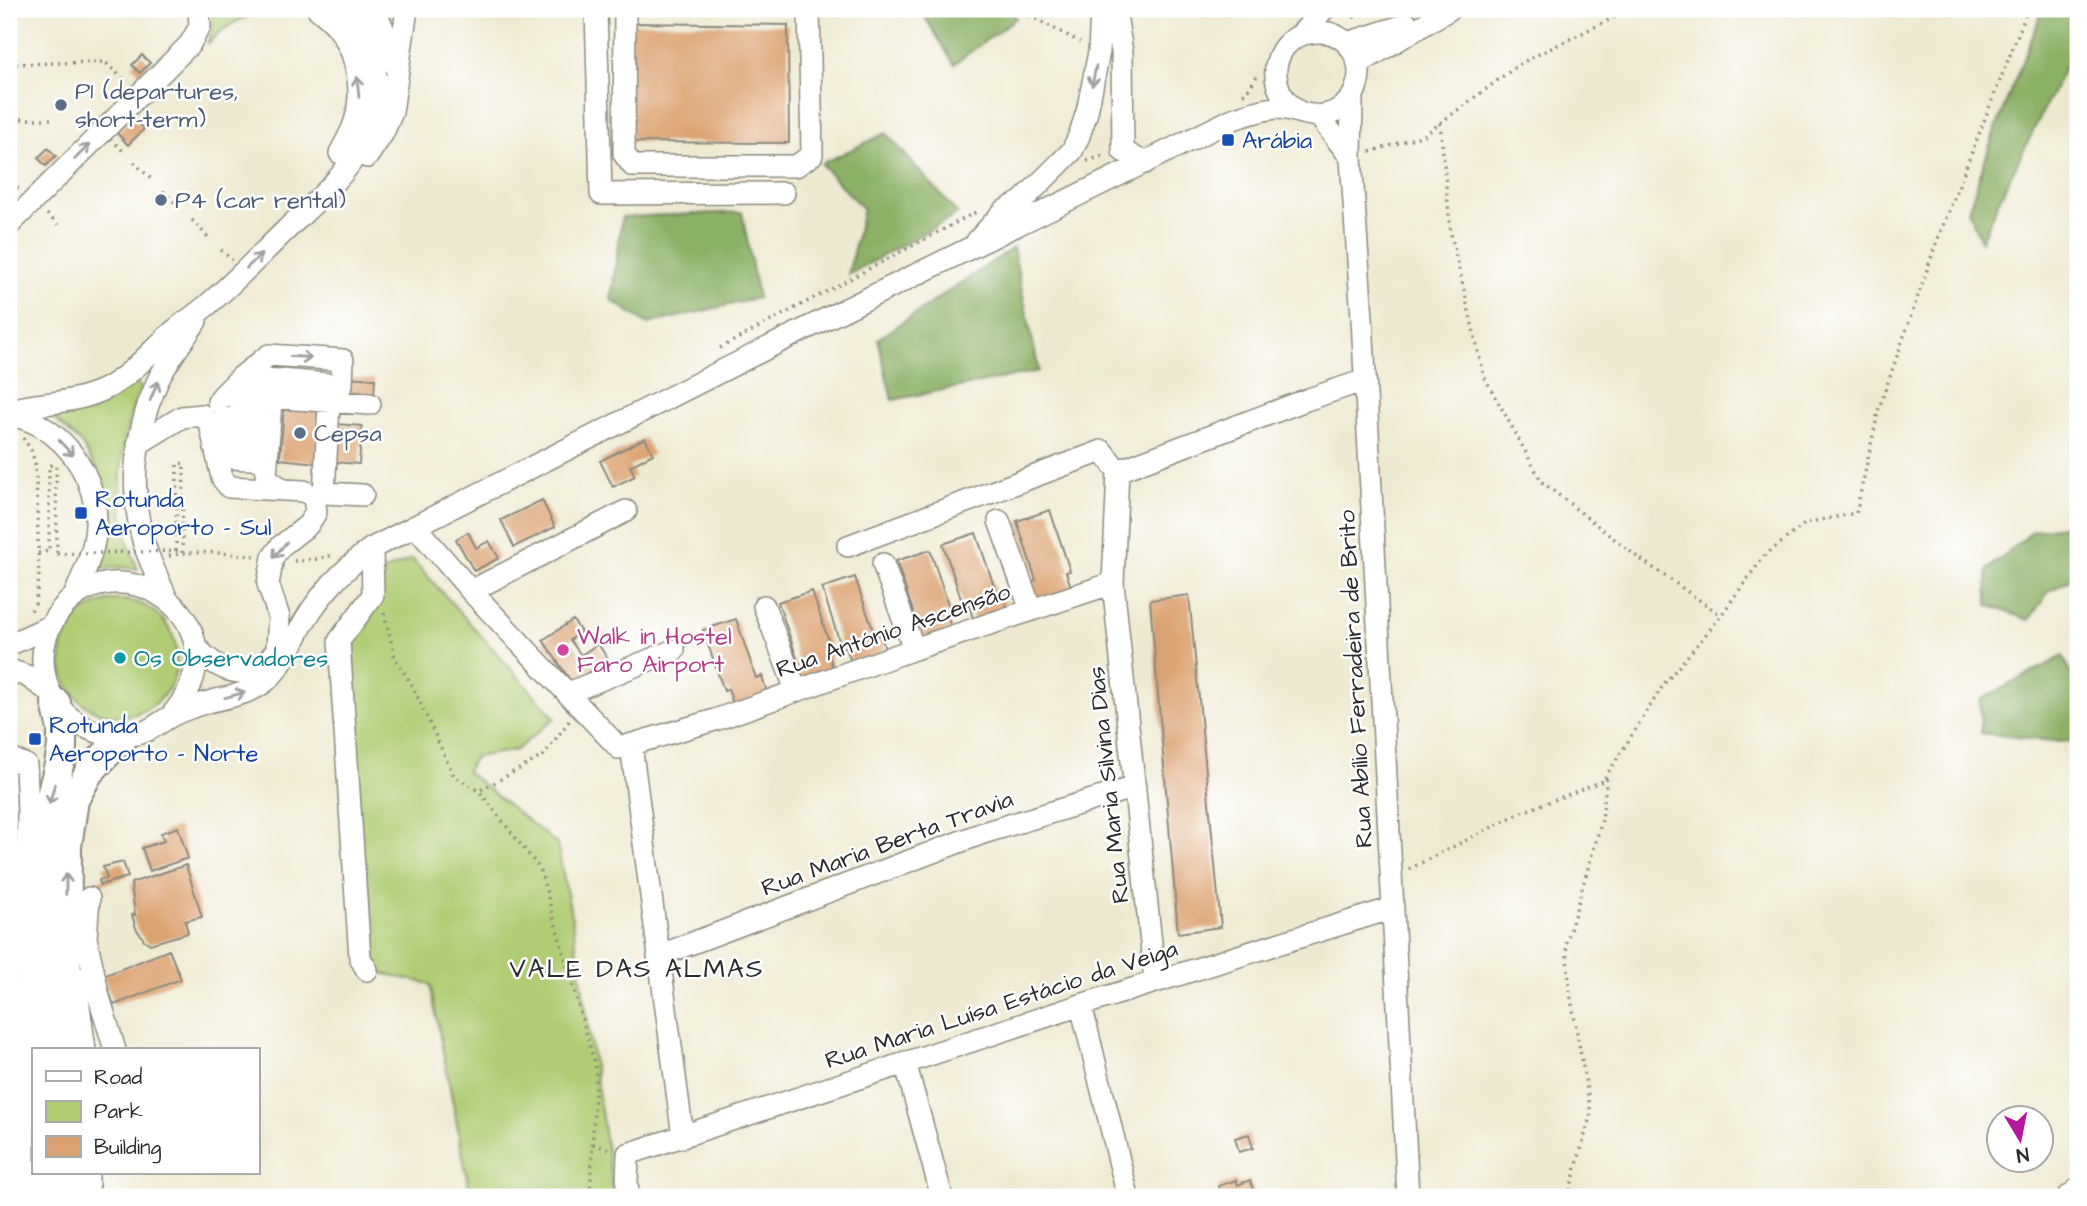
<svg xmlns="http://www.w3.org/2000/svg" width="2087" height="1206" font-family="'Architects Daughter',sans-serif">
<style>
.green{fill:#b0cd74;stroke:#6e7c50;stroke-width:2}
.forest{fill:#8cb066;stroke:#5c6e48;stroke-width:2}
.building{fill:#dba271}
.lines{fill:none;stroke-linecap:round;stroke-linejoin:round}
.minor-casing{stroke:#8c8a7e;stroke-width:24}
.major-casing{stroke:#8c8a7e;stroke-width:32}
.path{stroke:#8c8a7e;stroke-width:3.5;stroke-dasharray:2 5;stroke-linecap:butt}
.minor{stroke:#fff;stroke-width:21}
.major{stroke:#fff;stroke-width:28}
.path-bridge{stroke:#8c8a7e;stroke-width:3.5;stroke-dasharray:2 5;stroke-linecap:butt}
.oneway{stroke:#a0a0a0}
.service-dot{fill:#5c6f8a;stroke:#fff;stroke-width:2.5}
.transit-dot{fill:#1a4fb4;stroke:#fff;stroke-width:2.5}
.hotel-dot{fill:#d1479c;stroke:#fff;stroke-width:2.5}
.culture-dot{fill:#0f9aa8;stroke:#fff;stroke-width:2.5}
.labels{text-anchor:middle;stroke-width:5;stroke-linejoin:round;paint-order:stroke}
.service-label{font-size:24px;fill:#4e5e75;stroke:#fff;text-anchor:start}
.transit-label{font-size:24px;fill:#164399;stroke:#fff;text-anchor:start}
.street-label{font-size:24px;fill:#2b2b2b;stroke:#fff}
.hotel-label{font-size:24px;fill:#b23c85;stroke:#fff;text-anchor:start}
.culture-label{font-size:24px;fill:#0d838f;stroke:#fff;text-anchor:start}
.neighbourhood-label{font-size:26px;letter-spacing:2px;fill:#2b2b2b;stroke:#fff}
</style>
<rect width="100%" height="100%" fill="#fff"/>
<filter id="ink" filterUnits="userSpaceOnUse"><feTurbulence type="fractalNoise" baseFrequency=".0143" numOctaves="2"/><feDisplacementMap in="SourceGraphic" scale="14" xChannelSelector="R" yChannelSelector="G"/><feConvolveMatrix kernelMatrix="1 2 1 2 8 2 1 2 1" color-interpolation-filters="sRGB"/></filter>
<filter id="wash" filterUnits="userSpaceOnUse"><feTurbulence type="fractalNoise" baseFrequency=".00686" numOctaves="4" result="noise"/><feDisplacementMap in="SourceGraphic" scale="28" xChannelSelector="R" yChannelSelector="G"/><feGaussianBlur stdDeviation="1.57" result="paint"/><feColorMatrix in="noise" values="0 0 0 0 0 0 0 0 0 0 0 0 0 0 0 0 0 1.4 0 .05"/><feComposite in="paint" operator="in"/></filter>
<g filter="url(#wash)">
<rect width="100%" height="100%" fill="#eeead2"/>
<path class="green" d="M211 9H295L302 12C262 7 236 15 207 44L213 25Z
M132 381 141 387C117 443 112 513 138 569L120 567 102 569 109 533 108 511 96 468 80 442 49 414 50 412Z
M412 559 555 718 516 750 475 757 466 771 557 844 572 919 614 1197H471L430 984 367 970 339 641 372 576Z
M61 658a58 58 0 1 1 116 0a58 58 0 1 1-116 0Z"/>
<path class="forest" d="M920 9H1011L1016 18 954 64Z
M2043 9H2078V25L2073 26 2068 61 2000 198 1981 241 1968 211 1994 133Z
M886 133 958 214 848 275 863 209 821 164Z
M742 212 758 298 648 324 611 300 622 217Z
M1013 248 1039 371 892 400 878 339Z
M2078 523V576L2049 591 2029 620 1988 605 1987 570 2033 531Z
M2063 656 2074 679 2078 680V740L2061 742 1981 733 1980 700Z"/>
<g id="blocks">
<path class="building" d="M630 23 788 25 789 143 631 142Z
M142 55 150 63 140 73 132 65Z
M133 117 144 129 128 145 117 133Z
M48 148 56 156 46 166 38 158Z
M346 377 375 379 374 395 346 393Z
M284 408 318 410 316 463 280 459Z
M336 424 362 426 359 464 333 462Z
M645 438 653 454 630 466 635 476 613 487 600 461Z
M542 500 555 527 514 547 501 520Z
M1050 510 1070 571 1066 572 1072 590 1038 602 1031 582 1036 580 1017 521Z
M468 532 476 548 489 541 499 558 474 571 456 539Z
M976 533 996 592 1002 590 1008 610 974 621 968 603 963 605 943 544Z
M930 550 950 610 946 612 952 630 918 642 911 622 916 620 896 561Z
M855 577 875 636 880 634 887 654 852 665 846 647 842 649 822 588Z
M812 591 832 651 828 653 834 671 799 683 793 662 798 661 778 602Z
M1189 595 1221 927 1178 933 1150 600Z
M736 619 756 678 762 676 768 696 734 707 728 689 724 691 703 630Z
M573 620 581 632 570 640 581 655 598 644 608 659 572 683 543 640Z
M178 827 188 858 150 871 142 848 164 841 161 833Z
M123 862 128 877 100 885 99 880 107 878 103 867Z
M186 865 202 917 185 921 188 933 150 944 144 940 136 928 132 915H135L131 883Z
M13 883 19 905 9 908V884Z
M169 950 181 979 114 1005 103 976Z
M1249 1134 1253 1148 1239 1152 1235 1138Z
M1236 1180 1238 1185 1250 1180 1256 1197H1222L1218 1186Z"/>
</g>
</g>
<g filter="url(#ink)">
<use href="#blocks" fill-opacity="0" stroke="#8c8a7e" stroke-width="2"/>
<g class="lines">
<defs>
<path id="minor" d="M318 9C325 15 333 21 338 28 354 49 362 80 358 106 357 123 348 138 340 153
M373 9C384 27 391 43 394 64
M596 9 601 194 784 193
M625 9 624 154 633 166H796L812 155 809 9
M1115 9 1122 52 1123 151 1145 163
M1300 35 1324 9
M1347 43 1408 24
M1358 64 1450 9
M1352 99 1351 158 1362 318 1408 1197
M1319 116 1351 158
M367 157 383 133 392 112 407 9
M9 225 190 44 200 26 199 9
M977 241 1004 211 1022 201 1072 151 1079 136 1087 112 1099 52 1101 9
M272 385 266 478 282 489
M222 396 241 377 342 385 343 360 269 355 241 377
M218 402 222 396 236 395 370 404
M9 410C42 402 76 404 107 388 134 373 152 349 175 330 185 322 195 315 205 307 233 284 259 256 286 230 305 211 328 192 345 170 359 153 370 129 374 108 382 70 369 39 348 9
M9 414C19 417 30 420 39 425 74 445 97 484 96 524 96 548 83 575 74 597
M210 424 235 416 270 418
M212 429 233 437 268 439
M138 444 182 417 202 415 210 424 222 478 229 487 304 491 314 497 324 493 363 495
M215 448 232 458 267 460
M324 493 330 387
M999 521 1031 610
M415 526 471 591 619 748 715 720 914 649 1113 583 1118 471 1306 400 1365 380
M848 546 1102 451 1118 471
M883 564 914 649
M1113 583 1155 981
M471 591 626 511
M167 599C159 581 150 562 144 544 129 491 134 435 156 385 165 363 183 342 196 321
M764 606 796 690
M9 645 50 626
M195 646C215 668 244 685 269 659 273 655 276 650 280 646
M277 648 279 617 268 584 273 557 281 546 308 525 316 512 314 497
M9 670 27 676 49 691
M568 693 674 650
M171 716C254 619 110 532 55 618 42 638 40 661 47 684 59 722 102 743 141 733 151 730 159 723 168 718 177 712 188 709 198 705 221 697 247 697 267 680 285 663 292 643 304 622 321 593 345 568 372 548L789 337 1233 119C1247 114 1261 110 1275 108 1288 107 1300 114 1312 115 1332 118 1352 105 1357 85 1361 73 1359 61 1352 50 1345 39 1333 32 1320 32 1271 31 1260 90 1301 113
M631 745 683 1137
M9 758 26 765 28 813 24 1025V1197
M89 898 86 938 99 997 115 1050
M658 956 983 833 1135 787
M367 970 360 958 339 641 373 595 372 548
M75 976 85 1050
M1081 1005 1128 1197
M905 1062 942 1197
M88 1197V1173
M629 1197 627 1185 628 1154 1081 1005 1393 908
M2068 1197 2078 1189"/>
<path id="major" d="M40 1050 39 872 46 816 59 765 62 747V729L56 703
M66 1050 67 846 74 800 89 772 125 735
M42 1173V1197
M66 1173V1197"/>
</defs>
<use href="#minor" class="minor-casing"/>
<use href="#major" class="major-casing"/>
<path class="path" d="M1017 9 1080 42
M1342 9 1359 20
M9 64 105 62 127 82
M1243 94 1246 93 1257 76
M14 119H53
M76 119 87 122
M1440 123 1451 234 1484 376 1542 482 1636 556 1721 615
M116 144 123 151
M1370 152 1424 135 1521 63 1621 14 1645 9
M1087 161 1106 155
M134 162 152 180
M11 184 19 189
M163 191 180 208
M47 214 58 225
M192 220 209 238
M221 250 232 260
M720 348 976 212
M23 438 31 450 35 463 37 500 39 579 35 604 29 614
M38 553 49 551V465L56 466 57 554
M169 556C197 549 227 554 256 556
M294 561 318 559 330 556 333 559
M384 613 395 658 412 685 454 776 479 791
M569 721 543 756 479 791 540 869 596 1068 590 1197
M1409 869 1520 813 1603 781 1664 684 1717 621 1764 556 1806 523 1856 513 1879 408 1937 241 2028 9
M593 1144 612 1150
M1568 1197 1591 1113 1570 993 1566 944 1602 820 1607 776"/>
<use href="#minor" class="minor"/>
<use href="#major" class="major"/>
<path class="path-bridge" d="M57 554 176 551 177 464 184 463 182 553"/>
</g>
<defs><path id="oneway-shaft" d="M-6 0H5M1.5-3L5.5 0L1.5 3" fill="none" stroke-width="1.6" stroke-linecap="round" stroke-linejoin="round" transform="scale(1.75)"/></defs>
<g class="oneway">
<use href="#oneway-shaft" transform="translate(1094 76) rotate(101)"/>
<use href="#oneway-shaft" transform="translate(358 87) rotate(-95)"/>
<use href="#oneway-shaft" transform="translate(82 152) rotate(-45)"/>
<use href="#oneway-shaft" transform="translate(254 261) rotate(-43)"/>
<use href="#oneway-shaft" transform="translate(301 357) rotate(4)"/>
<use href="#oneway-shaft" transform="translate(154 391) rotate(-68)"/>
<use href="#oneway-shaft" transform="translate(66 448) rotate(47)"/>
<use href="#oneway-shaft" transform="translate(280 550) rotate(130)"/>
<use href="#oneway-shaft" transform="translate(235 695) rotate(-15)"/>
<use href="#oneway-shaft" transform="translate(52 794) rotate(105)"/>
<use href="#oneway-shaft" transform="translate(66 884) rotate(-89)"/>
</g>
</g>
<g class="service-dot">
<circle cx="61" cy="105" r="7"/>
<circle cx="161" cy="200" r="7"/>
<circle cx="300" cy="433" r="7"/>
</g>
<g class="transit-dot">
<rect x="1221" y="133" width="14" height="14" rx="3.5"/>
<rect x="74" y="506" width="14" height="14" rx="3.5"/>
<rect x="28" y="732" width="14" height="14" rx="3.5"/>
</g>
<circle class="hotel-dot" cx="563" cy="650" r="7"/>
<circle class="culture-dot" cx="120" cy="658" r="7"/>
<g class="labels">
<g class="service-label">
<text x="75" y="99">P1 (departures,<tspan x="75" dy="28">short-term)</tspan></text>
<text x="175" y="208">P4 (car rental)</text>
<text x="314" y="441">Cepsa</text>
</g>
<g class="transit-label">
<text x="1242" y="148">Arábia</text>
<text x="95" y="507">Rotunda<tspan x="95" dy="28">Aeroporto - Sul</tspan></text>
<text x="49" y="733">Rotunda<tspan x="49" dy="28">Aeroporto - Norte</tspan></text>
</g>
<g class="street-label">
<text transform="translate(893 630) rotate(-19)" y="8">Rua António Ascensão</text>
<text transform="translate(1355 679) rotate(-93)" y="8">Rua Abílio Ferradeira de Brito</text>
<text transform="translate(1108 785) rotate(-96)" y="8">Rua Maria Silvina Dias</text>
<text transform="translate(887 843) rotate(-20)" y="8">Rua Maria Berta Travia</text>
<text transform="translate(1001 1004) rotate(-18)" y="8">Rua Maria Luísa Estácio da Veiga</text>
</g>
<g class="hotel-label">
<text x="577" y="644">Walk in Hostel<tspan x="577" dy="28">Faro Airport</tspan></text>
</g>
<g class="culture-label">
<text x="134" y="666">Os Observadores</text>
</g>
<g class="neighbourhood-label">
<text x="637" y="977">VALE DAS ALMAS</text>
</g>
</g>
<rect width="2087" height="1206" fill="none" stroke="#fff" stroke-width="35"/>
<rect x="32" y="1048" width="228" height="126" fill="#ffffff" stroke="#aaaaaa" stroke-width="2"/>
<rect x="46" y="1071" width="35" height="10" fill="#ffffff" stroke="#aaaaaa" stroke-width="2"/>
<text x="94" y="1084" font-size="21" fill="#2b2b2b">Road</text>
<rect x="46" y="1101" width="35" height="21" fill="#b0cd74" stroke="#aaaaaa" stroke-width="2"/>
<text x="94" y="1118" font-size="21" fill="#2b2b2b">Park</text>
<rect x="46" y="1136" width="35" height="21" fill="#dba271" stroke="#aaaaaa" stroke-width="2"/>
<text x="94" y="1154" font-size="21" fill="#2b2b2b">Building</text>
<g transform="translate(2020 1139) rotate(170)"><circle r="33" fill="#ffffff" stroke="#aaaaaa" stroke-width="2"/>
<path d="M0-5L12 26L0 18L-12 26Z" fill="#b5179e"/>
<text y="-10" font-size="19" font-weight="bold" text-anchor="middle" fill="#2b2b2b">N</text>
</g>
</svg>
